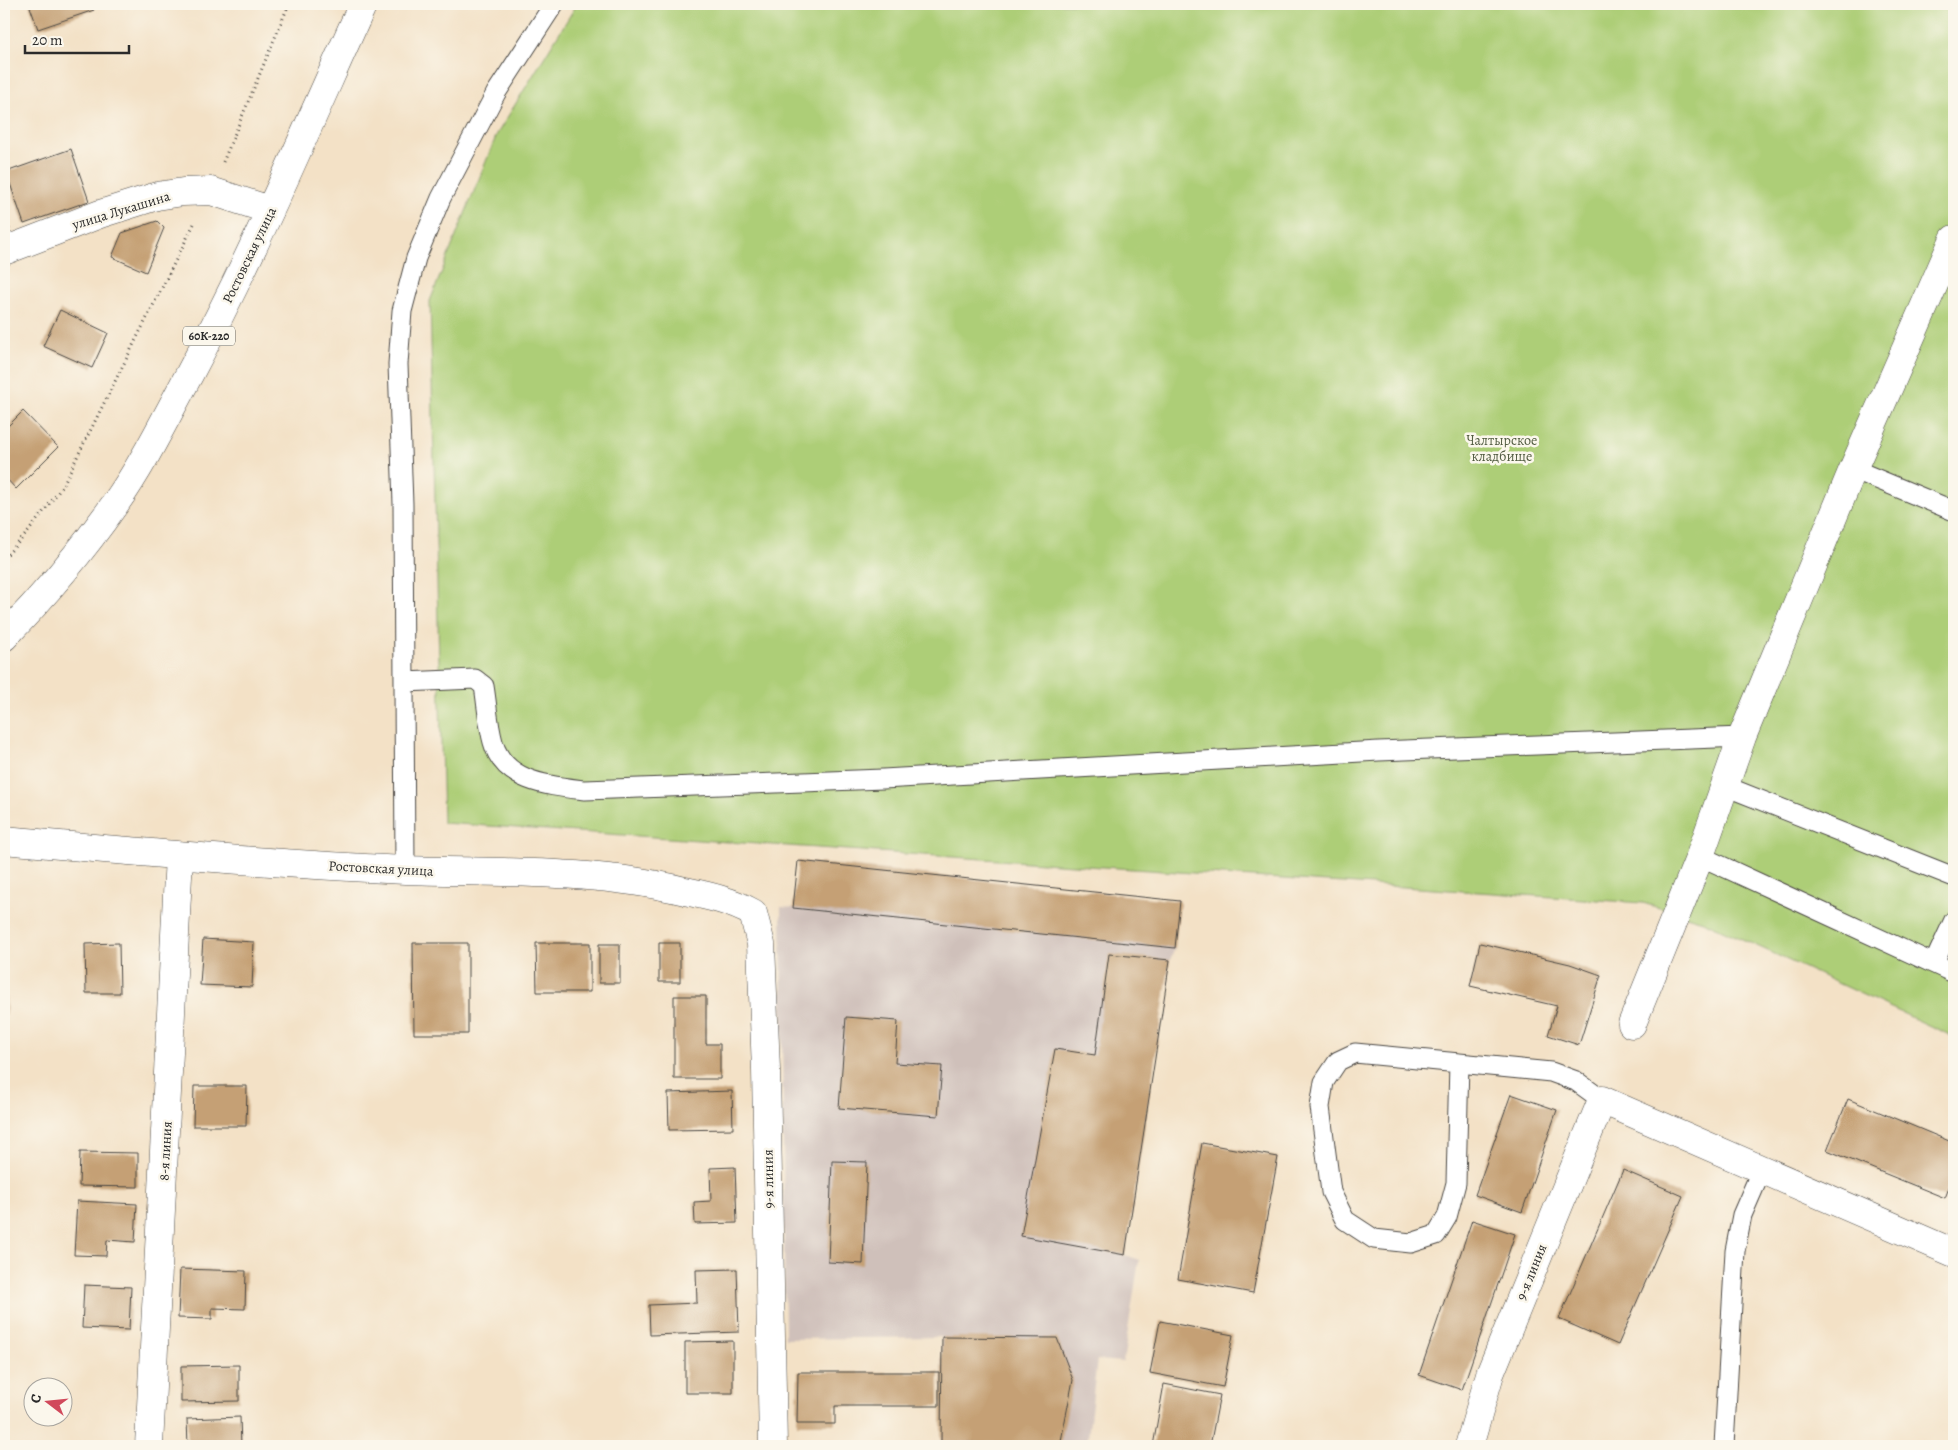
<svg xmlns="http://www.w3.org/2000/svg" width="1958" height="1450" font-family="Alegreya,serif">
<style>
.industrial{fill:#cfc0ba}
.green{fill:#adce77;stroke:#6c7c51}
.building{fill:#c5a075}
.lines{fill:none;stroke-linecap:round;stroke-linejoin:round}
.lane-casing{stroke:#494642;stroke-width:21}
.street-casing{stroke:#494642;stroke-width:29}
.primary-casing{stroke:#494642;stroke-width:29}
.path{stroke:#494642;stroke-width:3;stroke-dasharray:1 4;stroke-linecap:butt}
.lane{stroke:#fff;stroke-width:19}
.street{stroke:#fff;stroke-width:28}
.primary{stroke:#fff;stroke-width:28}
.labels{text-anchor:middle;stroke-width:5;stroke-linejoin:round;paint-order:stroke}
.shield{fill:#fbf7ec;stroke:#696865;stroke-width:1}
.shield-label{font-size:12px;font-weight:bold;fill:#2b2b2b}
.street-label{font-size:14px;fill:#2b2b2b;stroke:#fbf7ec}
.park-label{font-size:14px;fill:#525c42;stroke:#fbf7ec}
</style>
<rect width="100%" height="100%" fill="#fbf7ec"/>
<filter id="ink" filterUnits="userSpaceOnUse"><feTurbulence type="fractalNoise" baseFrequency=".02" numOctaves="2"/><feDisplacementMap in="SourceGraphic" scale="10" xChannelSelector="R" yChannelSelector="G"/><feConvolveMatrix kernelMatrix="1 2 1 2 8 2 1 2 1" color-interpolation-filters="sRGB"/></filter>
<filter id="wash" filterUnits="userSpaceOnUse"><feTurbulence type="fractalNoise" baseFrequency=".0096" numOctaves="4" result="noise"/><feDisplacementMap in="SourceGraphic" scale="20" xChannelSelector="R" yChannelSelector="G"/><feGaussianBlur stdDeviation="1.12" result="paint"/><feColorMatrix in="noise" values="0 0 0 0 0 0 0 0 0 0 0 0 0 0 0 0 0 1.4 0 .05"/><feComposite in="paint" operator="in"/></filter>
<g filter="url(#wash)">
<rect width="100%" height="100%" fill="#f3e1c6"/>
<path class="industrial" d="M798 861 1180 901 1175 948 1170 960 1125 1255 1139 1260 1123 1362 1097 1360 1087 1446H942L941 1337 785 1339 781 907 793 908Z"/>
<path class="green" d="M577 4H1954V1037L1703 921 1643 903 443 823 430 301 497 134Z"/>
<g id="blocks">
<path class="building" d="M29 4H92L94 10 38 29Z
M71 149 89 201 24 224 6 172Z
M4 210 10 229 4 232Z
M157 221 164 228 146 272 112 257 122 233Z
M60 310 108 333 92 368 43 346Z
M23 411 58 447 16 489 4 476V430Z
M798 861 1180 901 1175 948 793 908Z
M203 939 254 942 252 987 200 985Z
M119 943 120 993H86L85 944Z
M413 943H468V1034H414Z
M536 943H590V992H537Z
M659 943H680V982H659Z
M1480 943 1570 964 1601 975 1579 1045 1548 1035 1557 1006 1470 986Z
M599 944H620V983H599Z
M1109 954 1170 960 1125 1255 1021 1236 1055 1049 1095 1055Z
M4 980H5L7 1014H4Z
M674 996H706V1044H720V1079H674Z
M846 1017 898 1021 895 1063 942 1066 938 1116 839 1108Z
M194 1086H247L246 1126H193Z
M732 1091 733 1129 669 1130 668 1093Z
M1511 1094 1557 1110 1522 1212 1475 1195Z
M1848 1099 1954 1143V1175L1945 1198 1827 1150Z
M1202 1143 1278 1157 1253 1293 1178 1279Z
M80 1152 138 1153V1187L79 1186Z
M832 1161 867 1162 863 1264 828 1262Z
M735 1167 737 1223 695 1224 694 1202 711 1201 710 1168Z
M1623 1170 1683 1196 1618 1345 1559 1319Z
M77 1201 137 1204 135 1242 107 1240 106 1256 74 1255Z
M1472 1220 1515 1234 1462 1390 1419 1375Z
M180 1269 246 1271 245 1309 212 1308V1319L178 1318Z
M737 1269 739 1332 650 1335 649 1305 697 1303 696 1270Z
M84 1285 131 1287 129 1330 82 1328Z
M1160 1321 1233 1335 1223 1387 1150 1373Z
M942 1337 1057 1338 1073 1380 1060 1446H1019V1443L941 1442Z
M733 1341V1393H685V1342Z
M239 1365V1401L181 1402V1366Z
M798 1372H939V1406H835V1424H797Z
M1164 1384 1220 1395 1210 1446H1153Z
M240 1417 241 1446H188L187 1419Z"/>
</g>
</g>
<g filter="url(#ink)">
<use href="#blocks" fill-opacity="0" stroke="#494642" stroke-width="1"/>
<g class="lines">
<defs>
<path id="lane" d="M1853 469 1954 511
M404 682 475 679 484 686C487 704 488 724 493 742 504 783 551 786 585 790L883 779 1379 751 1742 737
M1725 786 1954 877
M1700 856 1954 973
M405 870 403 504 398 364 402 311 416 258 441 198 496 93 554 4
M1934 963 1954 920
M1459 1063 1456 1183 1447 1217 1436 1235 1411 1243 1374 1239 1345 1220 1331 1192 1320 1107 1324 1082 1338 1061 1355 1053 1459 1063 1551 1072 1576 1081 1602 1100
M1724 1446 1735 1251 1742 1215 1762 1169"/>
<path id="street" d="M4 251 100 214 157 196 183 192 211 191 270 210
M4 840C137 852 271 864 405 870 499 873 593 869 685 891 709 896 732 901 753 913L761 944 766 1070 773 1446
M1632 1024 1700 856 1742 737 1853 469 1954 239
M149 1446 179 856
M1469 1446 1490 1374 1602 1100 1954 1253"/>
<path id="primary" d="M4 637C44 596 82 551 115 504 144 463 166 417 190 373 254 253 307 128 363 4"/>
</defs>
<use href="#lane" class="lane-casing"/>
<use href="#street" class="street-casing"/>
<use href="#primary" class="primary-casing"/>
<path class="path" d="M223 162 289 4
M4 558 28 532 62 487 195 222"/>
<use href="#lane" class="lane"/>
<use href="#street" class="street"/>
<use href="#primary" class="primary"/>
</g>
</g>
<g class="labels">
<rect class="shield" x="183" y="326.5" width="52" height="19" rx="4"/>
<g class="shield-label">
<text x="209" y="340">60К-220</text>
</g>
<g class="street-label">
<text transform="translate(121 210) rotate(-17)" y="5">улица Лукашина</text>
<text transform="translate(249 255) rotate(-64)" y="5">Ростовская улица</text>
<text transform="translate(381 868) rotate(3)" y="5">Ростовская улица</text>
<text transform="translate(165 1151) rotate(-87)" y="5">8-я линия</text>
<text transform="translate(768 1179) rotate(-91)" y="5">9-я линия</text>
<text transform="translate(1531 1272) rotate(-68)" y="5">9-я линия</text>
</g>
<g class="park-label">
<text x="1502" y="445">Чалтырское<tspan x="1502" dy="16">кладбище</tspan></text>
</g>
</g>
<rect width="1958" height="1450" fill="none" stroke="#fbf7ec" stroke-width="20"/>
<g transform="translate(48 1402) rotate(286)"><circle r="24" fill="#fbf7ec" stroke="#a8a59f"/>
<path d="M0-4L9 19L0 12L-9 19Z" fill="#d1495b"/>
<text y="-8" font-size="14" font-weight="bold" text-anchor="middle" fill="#2b2b2b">С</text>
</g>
<path d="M25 45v8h104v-8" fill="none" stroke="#2b2b2b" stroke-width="2.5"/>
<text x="32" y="45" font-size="15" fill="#2b2b2b" stroke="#fbf7ec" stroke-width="4" paint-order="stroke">20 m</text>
</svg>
